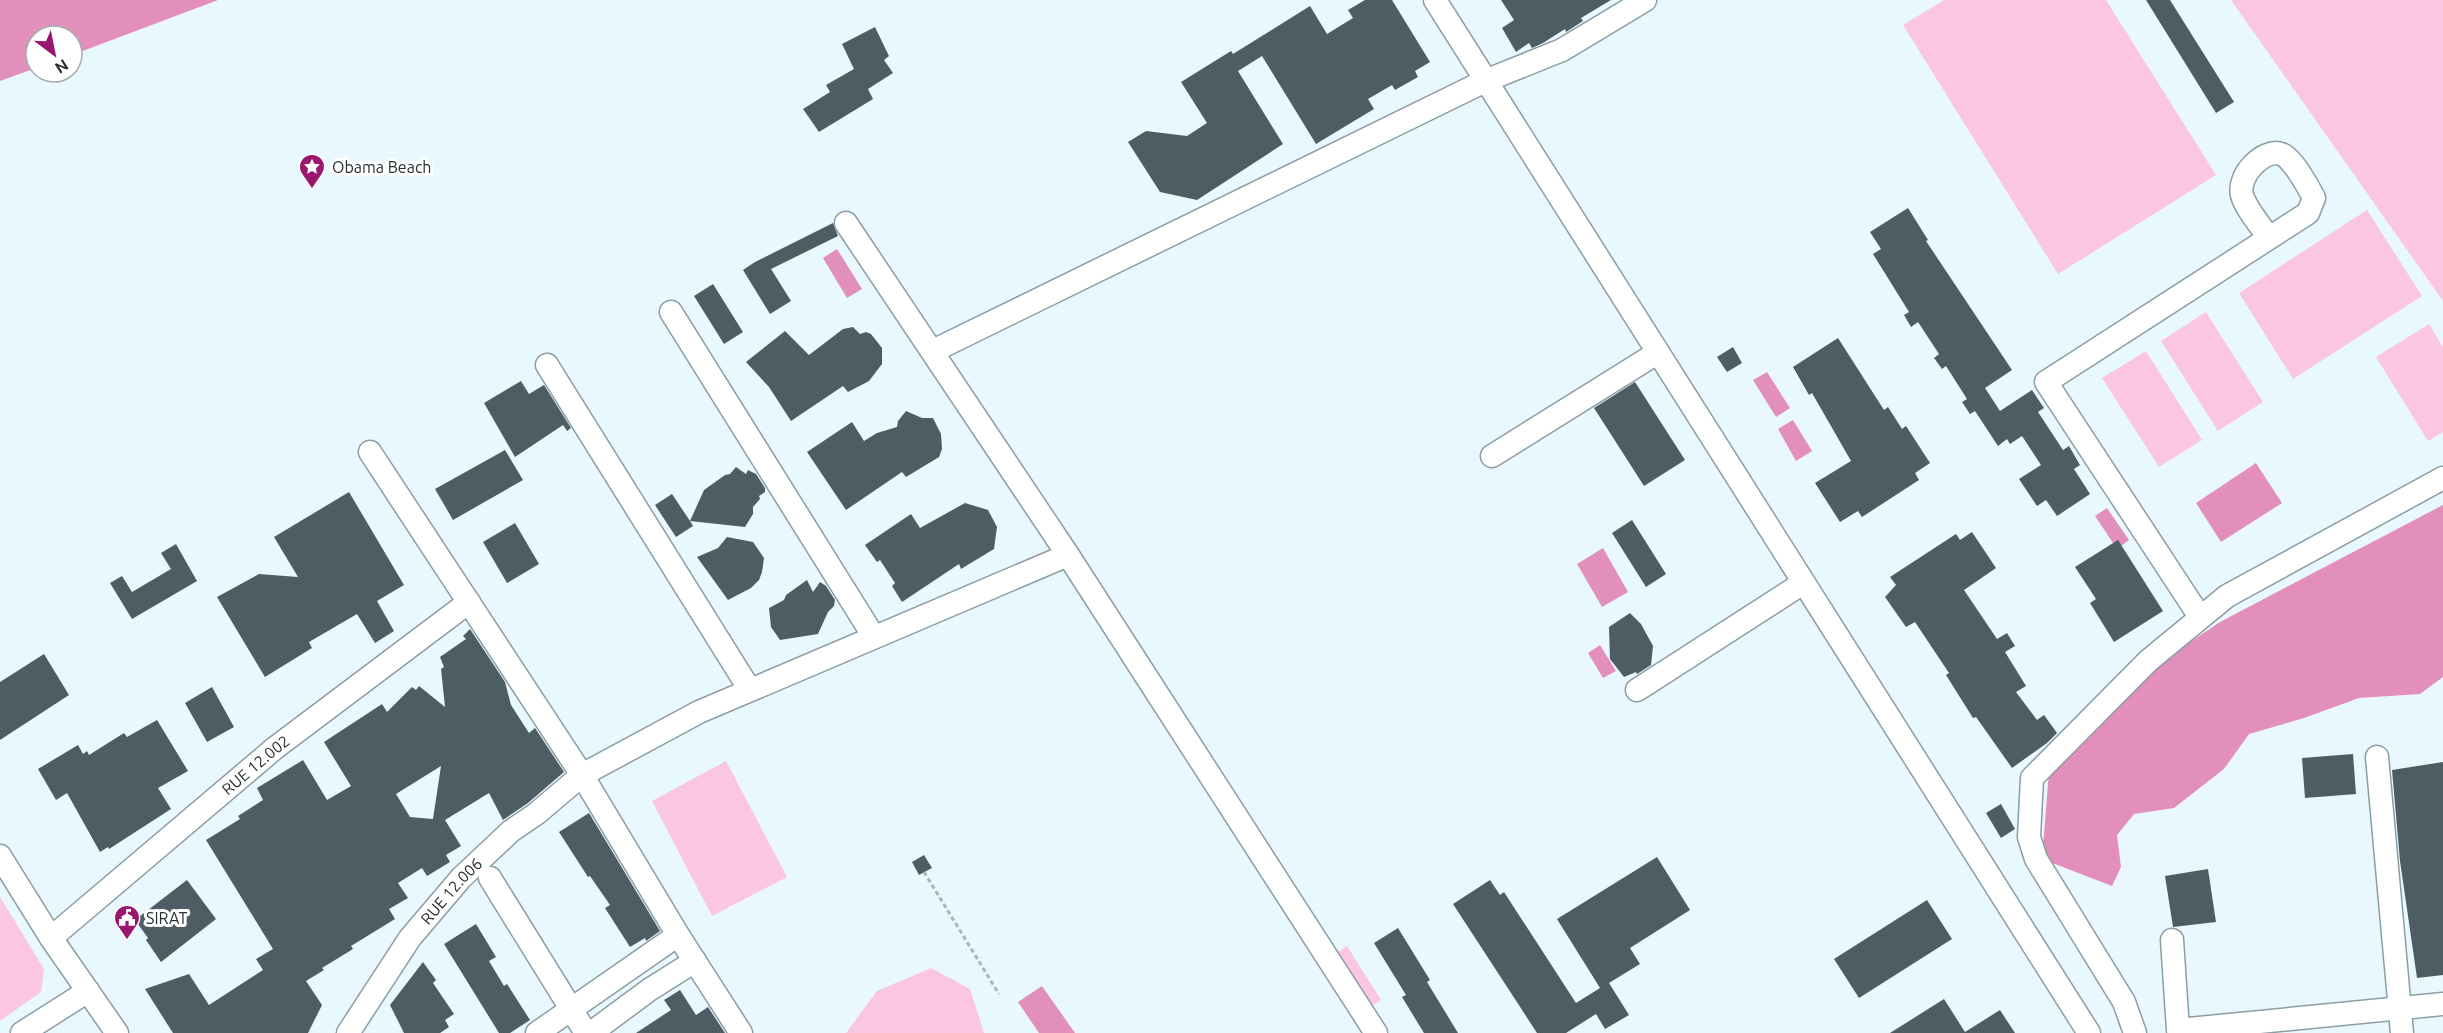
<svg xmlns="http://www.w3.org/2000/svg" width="2443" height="1033" font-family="Ubuntu,sans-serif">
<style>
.green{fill:#fac6e0}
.water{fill:#e38fbc}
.building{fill:#4e5d64;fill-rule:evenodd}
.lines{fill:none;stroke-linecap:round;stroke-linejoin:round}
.minor-casing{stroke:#8c9da5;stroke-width:25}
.path{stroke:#a9b6bb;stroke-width:3;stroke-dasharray:4.5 3;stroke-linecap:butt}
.minor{stroke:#fff;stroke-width:22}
.labels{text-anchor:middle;stroke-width:6;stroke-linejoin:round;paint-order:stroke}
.poi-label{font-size:16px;fill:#282f32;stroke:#fff;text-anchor:start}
.street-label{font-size:16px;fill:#282f32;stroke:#fff}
</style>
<rect width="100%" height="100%" fill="#e9f8fe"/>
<path class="green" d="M1944 0H2106L2216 175 2058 274 1903 25Z
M2231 0H2443V301Z
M2367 210 2422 296 2293 379 2239 293Z
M2206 312 2263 402 2218 431 2161 341Z
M2429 324 2443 347V432L2428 441 2376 357Z
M2146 351 2202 440 2159 467 2102 378Z
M726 761 787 877 712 916 652 801Z
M0 897 44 969 41 992 0 1021Z
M1347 946 1381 1000 1372 1006 1338 952Z
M931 968 970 989 984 1033H846L877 991Z"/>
<path class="water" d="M0 0H218L72 55V36H36V68L0 81Z
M837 249 862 289 847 298 823 258Z
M1767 372 1790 408 1776 417 1753 380Z
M1793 420 1812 451 1796 461 1778 429Z
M2256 463 2282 503 2221 542 2196 503Z
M2443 505V677L2420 694 2359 698 2304 718 2249 734 2224 769 2174 808 2134 814 2117 835 2121 867 2112 886 2042 859 2049 771 2168 657 2220 622Z
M2107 508 2129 540 2117 549 2095 516Z
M1603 548 1628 592 1602 607 1577 564Z
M1600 645 1616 671 1603 678 1588 653Z
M1042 986 1075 1033H1039L1018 1002Z"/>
<path class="building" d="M1365 0H1392L1430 62 1415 71 1418 77 1395 90 1392 85 1368 99 1374 109 1316 144 1262 56 1238 71 1283 144 1197 200 1160 192 1128 142 1146 131 1187 136 1207 123 1181 82 1231 51 1233 54 1310 6 1327 34 1353 18 1348 10Z
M1501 0H1611L1581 18 1583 21 1566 32 1565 29 1543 43 1532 48 1529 43 1516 52 1502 28 1514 20Z
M2146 0H2170L2234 102 2216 113Z
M875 27 889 56 884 60 893 73 868 89 873 99 819 132 803 109 830 92 826 85 854 69 842 44Z
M1908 208 1928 240 1926 241 2012 370 1985 388 2000 411 2032 390 2044 408 2038 412 2063 450 2069 446 2080 465 2074 469 2090 494 2057 516 2046 500 2037 506 2019 479 2041 465 2022 436 2010 444 2007 439 1998 446 1975 411 1970 414 1962 402 1967 399 1946 366 1942 369 1934 358 1939 354 1918 322 1911 327 1904 315 1909 312 1873 254 1881 249 1870 232Z
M833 223 838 236 771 269 791 301 770 314 743 270 755 262Z
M713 284 743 332 724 344 694 296Z
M853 327 860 334 866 332 871 334 882 348V364L869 381 848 392 843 386 791 421 769 387 746 362 785 331 809 355 843 329Z
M1838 338 1884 410 1888 407 1902 429 1906 426 1930 463 1915 473 1919 480 1862 517 1858 511 1840 522 1815 483 1851 461 1812 393 1809 395 1793 367Z
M1733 347 1742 363 1727 372 1717 357Z
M521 381 529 394 544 385 571 428 567 431 563 425 515 457 484 403Z
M1635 382 1685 460 1644 486 1594 408Z
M906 411 922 418H933L941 434 942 449 939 457 906 477 902 472 846 510 807 452 852 422 864 441 877 433 897 427 898 421Z
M505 450 523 480 453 520 435 489Z
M736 467 746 474 748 470 756 474 765 488V492L759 496 760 499 753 507V514L745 527 690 521 693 526 676 537 655 505 672 494 690 521 704 490 725 475 730 474Z
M349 492 404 585 377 601 394 631 375 643 357 614 309 642 312 648 265 677 217 597 259 574 298 577 274 537Z
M965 503 988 510 997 527 994 549 961 569 959 564 902 602 892 586 895 583 880 560 877 562 865 545 911 514 920 528Z
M1632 520 1666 574 1646 587 1612 533Z
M515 523 539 564 507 583 483 542Z
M1972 532 1996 568 1964 590 1997 639 2007 633 2015 646 2005 652 2026 686 2016 692 2037 720 2044 715 2057 733 2047 743 2012 768 1976 717 1973 718 1946 675 1949 673 1915 622 1906 627 1885 597 1896 585 1890 577 1956 534 1960 540Z
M727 537 753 542 764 558 762 572 759 580 751 588 728 600 697 557 718 548Z
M2118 540 2163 611 2114 642 2090 603 2096 599 2075 567Z
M176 544 197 581 132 619 110 583 122 576 132 592 171 569 161 553Z
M807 580 813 592 820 582 826 586 835 600 834 606 828 612 818 634 780 640 771 627 769 608 784 600 786 595Z
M1630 613 1641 624 1653 646 1651 665 1637 674 1636 672 1624 677 1610 659 1609 627Z
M470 629 505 682 511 705 529 733 535 728 564 772 528 803 503 820 489 793 445 820 461 846 446 855 450 862 427 876 422 868 398 883 408 898 389 909 395 919 351 946 353 949 322 968 324 970 306 981 322 1005 308 1033H173L145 989 189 974 209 1005 263 970 256 959 273 949 206 840 240 819 238 816 263 800 257 788 303 760 327 800 351 786 324 742 382 704 387 712 412 687 416 690 419 686 445 707 441 669 444 667 440 657 466 639 463 636ZM441 766 433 819 410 817 396 794Z
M44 654 69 695 0 740V682Z
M212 687 234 727 207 742 185 703Z
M157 720 188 771 158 788 171 809 109 849 108 847 100 852 67 793 56 800 38 769 78 745 83 754 87 751 89 755 124 733 127 737Z
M2353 754 2356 794 2305 798 2302 758Z
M2443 762V975L2417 978 2400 861 2392 770Z
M2001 804 2015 829 2001 838 1986 813Z
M589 813 660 931 646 941 645 938 630 947 605 908 610 905 590 876 588 877 559 832Z
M924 855 932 868 919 875 912 862Z
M1657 857 1690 910 1630 948 1640 964 1609 983 1629 1015 1605 1029 1596 1014 1566 1033H1537L1453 904 1490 880 1500 895 1504 892 1576 1003 1600 988 1557 919Z
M2208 869 2216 922 2173 927 2165 876Z
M187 880 216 919 161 962 146 940 148 938 135 920Z
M1927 900 1952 939 1859 998 1834 959Z
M476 924 496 957 489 961 504 986 507 984 530 1020 510 1033H499L444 944Z
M1398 928 1430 980 1427 982 1458 1033H1424L1402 997 1406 995 1374 943Z
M423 962 436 980 433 983 454 1014 445 1020 449 1027 440 1033H404L390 1005Z
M680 990 696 1015 708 1007 725 1033H636L671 1010 664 1000Z
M1944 999 1965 1032 2000 1010 2015 1033H1890Z"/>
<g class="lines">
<defs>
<g id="minor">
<path d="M1435 0 2089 1033"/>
<path d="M846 223 1068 555 1376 1033"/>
<path d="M671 312 874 637"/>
<path d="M933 351 1485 81 1562 50 1645 0"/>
<path d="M547 365 750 690"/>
<path d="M370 452 582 775 678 935 741 1033"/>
<path d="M1492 456 1657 353"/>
<path d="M2200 617 2046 382 2308 213 2314 198C2309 188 2292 157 2281 154 2264 148 2237 175 2242 195 2246 209 2261 226 2269 238"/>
<path d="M1637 690 1803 583"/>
<path d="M2377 757 2402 1033"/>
<path d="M0 856 51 938 117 1033"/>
<path d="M490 878 586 1033"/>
<path id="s1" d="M51 938 275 748 469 602"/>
<path d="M2172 940 2178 1030 2443 1004"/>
<path d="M22 1033 88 991"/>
<path id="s2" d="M348 1033 410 938 461 878 511 831 536 814 582 775 699 712 1068 555"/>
<path d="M537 1033 678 935"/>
<path d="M591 1033 649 990 695 961"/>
<path d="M2135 1033 2124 1002 2036 859 2029 837 2032 778 2148 661 2227 596 2443 478"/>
</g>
</defs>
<use href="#minor" class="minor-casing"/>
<path class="path" d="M924 872 999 994"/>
<use href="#minor" class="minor"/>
</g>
<defs>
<symbol id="sight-pin" viewBox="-11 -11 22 30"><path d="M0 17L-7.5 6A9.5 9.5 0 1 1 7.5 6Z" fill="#99176d" stroke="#fff"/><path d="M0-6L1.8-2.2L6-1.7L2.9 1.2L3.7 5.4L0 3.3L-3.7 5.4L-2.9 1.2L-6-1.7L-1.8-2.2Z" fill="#fff"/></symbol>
<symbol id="civic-pin" viewBox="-11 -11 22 30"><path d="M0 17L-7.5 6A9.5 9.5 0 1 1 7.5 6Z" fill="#99176d" stroke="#fff"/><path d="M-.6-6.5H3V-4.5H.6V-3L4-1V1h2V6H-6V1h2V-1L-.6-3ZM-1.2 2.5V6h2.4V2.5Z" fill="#fff"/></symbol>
</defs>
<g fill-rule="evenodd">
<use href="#sight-pin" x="297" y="152" width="30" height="40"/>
<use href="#civic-pin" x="112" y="903" width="30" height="40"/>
</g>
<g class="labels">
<g class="poi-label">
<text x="332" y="173">Obama Beach</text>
<text x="146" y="924">SIRAT</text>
</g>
<g class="street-label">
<text dy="6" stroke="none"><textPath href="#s1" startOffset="268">RUE 12.002</textPath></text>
<text dy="6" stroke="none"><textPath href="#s2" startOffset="176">RUE 12.006</textPath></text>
</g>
</g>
<g transform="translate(54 54) rotate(148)"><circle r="28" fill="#ffffff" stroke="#a9acad" stroke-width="1.5"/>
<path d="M0-4.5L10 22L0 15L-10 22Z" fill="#99176d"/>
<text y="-9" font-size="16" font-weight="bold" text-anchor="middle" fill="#282f32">N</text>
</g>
</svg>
